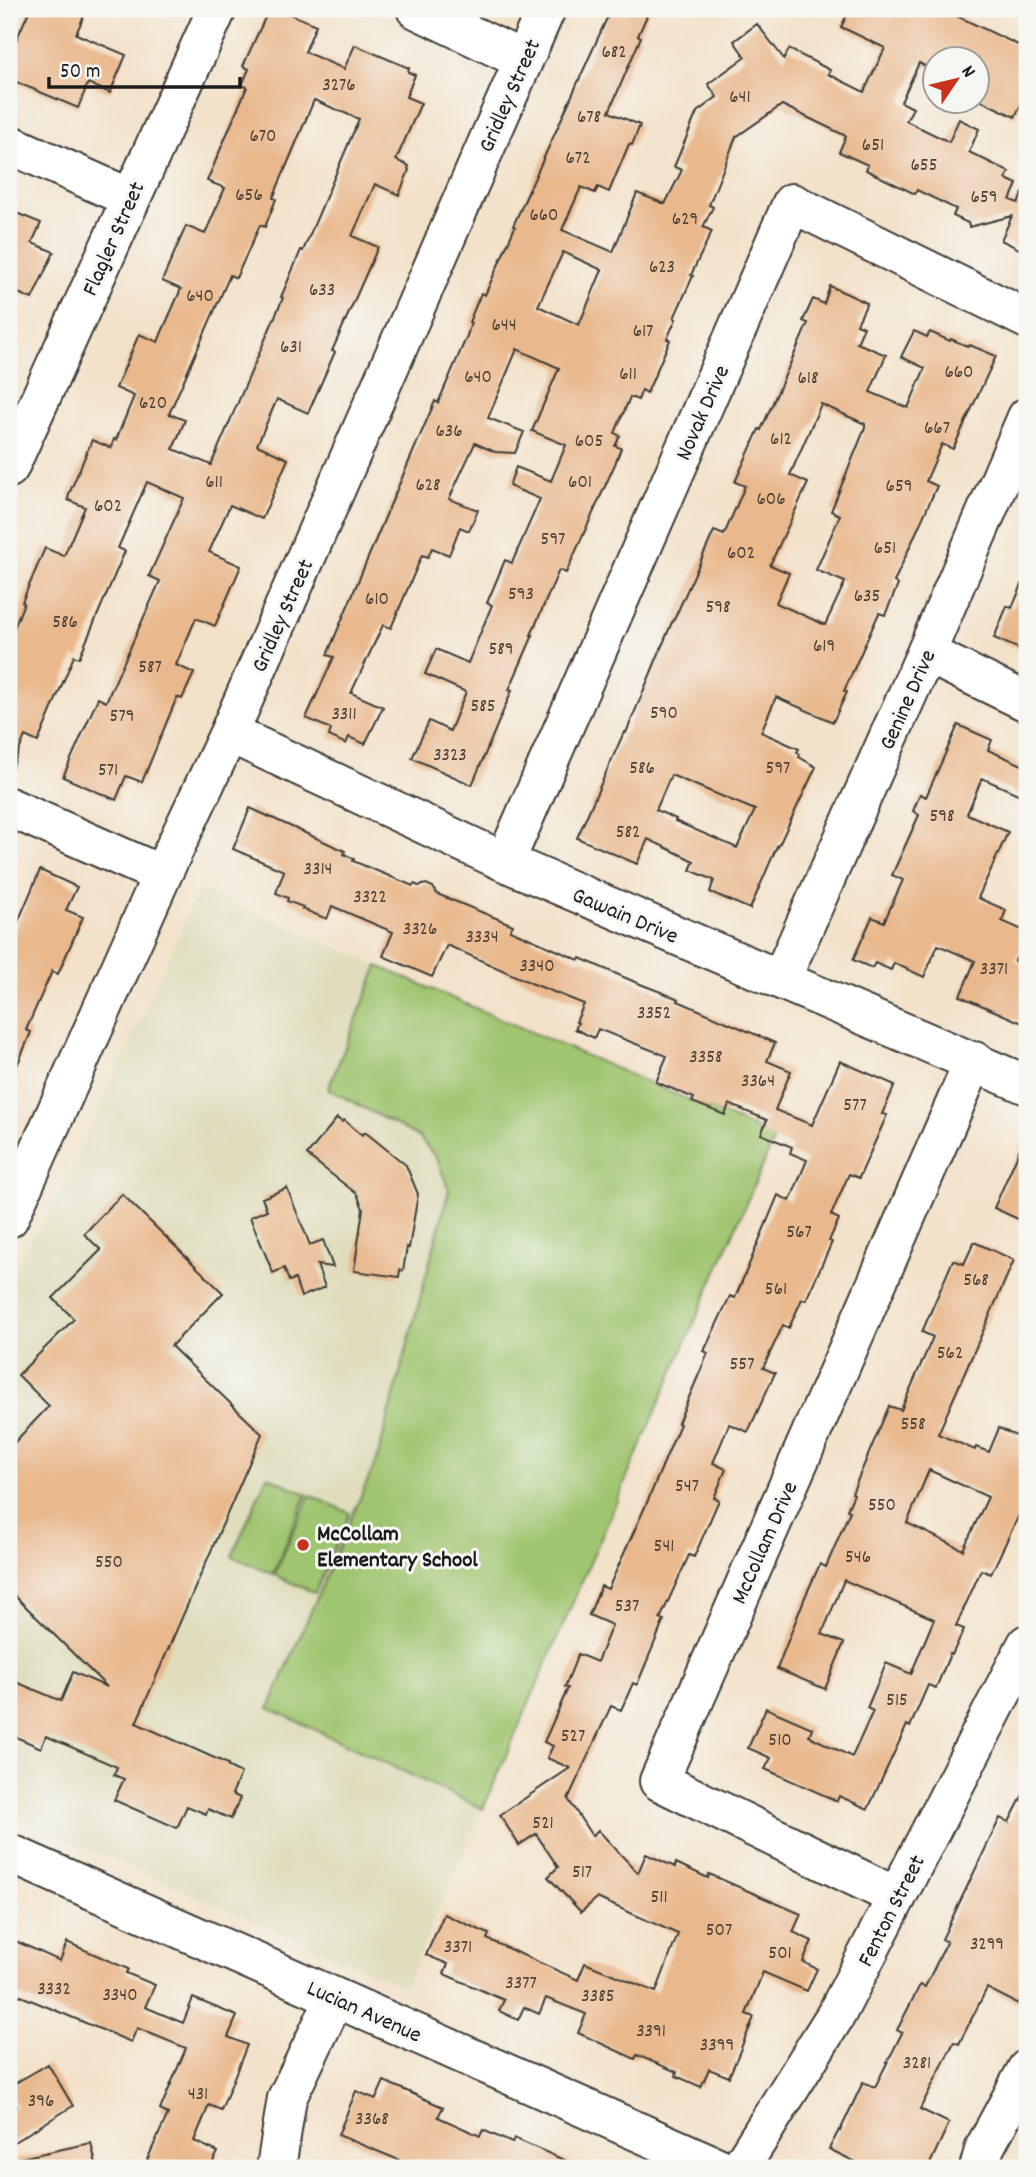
<svg xmlns="http://www.w3.org/2000/svg" width="1036" height="2177" font-family="Dekko,sans-serif">
<style>
.built{fill:#dfddbb}
.green{fill:#a0c56f;stroke:#5e7046;stroke-width:2}
.building{fill:#e9b88c;fill-rule:evenodd}
.lines{fill:none;stroke-linecap:round;stroke-linejoin:round}
.minor-casing{stroke:#3c3a36;stroke-width:42}
.minor{stroke:#fff;stroke-width:38}
.poi-dot{fill:#c8321e;stroke:#f6f6f2;stroke-width:2.5}
.labels{text-anchor:middle;stroke-width:6;stroke-linejoin:round;paint-order:stroke}
.number-label{font-size:19px;fill:#4f4338}
.street-label{font-size:23px;fill:#1c1c1c;stroke:#f6f6f2}
.poi-label{font-size:23px;font-weight:bold;fill:#1c1c1c;stroke:#f6f6f2;text-anchor:start}
</style>
<rect width="100%" height="100%" fill="#f6f6f2"/>
<filter id="ink" filterUnits="userSpaceOnUse"><feTurbulence type="fractalNoise" baseFrequency=".0143" numOctaves="2"/><feDisplacementMap in="SourceGraphic" scale="14" xChannelSelector="R" yChannelSelector="G"/><feConvolveMatrix kernelMatrix="1 2 1 2 8 2 1 2 1" color-interpolation-filters="sRGB"/></filter>
<filter id="wash" filterUnits="userSpaceOnUse"><feTurbulence type="fractalNoise" baseFrequency=".00686" numOctaves="4" result="noise"/><feDisplacementMap in="SourceGraphic" scale="28" xChannelSelector="R" yChannelSelector="G"/><feGaussianBlur stdDeviation="1.57" result="paint"/><feColorMatrix in="noise" values="0 0 0 0 0 0 0 0 0 0 0 0 0 0 0 0 0 1.4 0 .05"/><feComposite in="paint" operator="in"/></filter>
<g filter="url(#wash)">
<rect width="100%" height="100%" fill="#f3e2ca"/>
<path class="built" d="M200 889 775 1137 405 1987 9 1814V1281L28 1244 53 1209Z"/>
<path class="green" d="M378 966 775 1137 483 1809 269 1708 377 1459 449 1190 437 1159 419 1137 328 1089Z
M267 1476 307 1494 273 1574 232 1556Z
M310 1495 350 1513 315 1593 274 1575Z"/>
<g id="blocks">
<path class="building" d="M30 9H87L76 34 126 55 110 93 88 83 78 108 9 79V56Z
M269 9H278L316 25 305 52 344 69 355 45 409 68 408 72 415 75 406 97 421 103 396 160 409 166 408 169 409 170 399 195 375 184 352 236 378 247 332 351 335 352 308 413 277 399 257 445 288 459 262 519 230 505 209 552 241 566 215 626 196 618 176 665 194 673 182 699 177 697 142 782 126 776 116 800 63 777 98 698 106 702 160 581 149 576 184 498 147 482 118 548 125 551 79 658 74 656 38 742 25 736 9 775V640L24 603 22 602 45 548 64 556 85 507 68 500 69 494 92 440 111 448 114 439 116 440 134 396 116 388 139 334 158 342 162 332 181 289 162 281 186 226 205 234 225 188 207 181 247 87 242 85 249 69 243 66ZM314 100 359 119 303 251 301 250 281 297 283 298 211 465 173 449 185 420 169 414 230 275 236 278 260 225 265 227 276 199 273 198Z
M611 9H650L638 36 641 37 609 112 640 125 632 145 629 144 609 192 598 187 595 193 581 187 562 230 613 252 637 193 665 204 682 170 674 167 697 112 717 97 708 84 745 57 734 41 757 24 784 59 789 49 830 70 828 74 864 92 885 48 841 27 850 9H942L1027 49V92L1015 117 976 98V60H934V71L919 63 901 102 913 108 906 121 949 142 959 119 979 129 969 152 1009 172 1006 179 1017 184 1010 200 1018 203 1027 185V253L1001 240 1012 216 969 227 968 223 953 216 956 209 917 190 915 194 866 170 868 165 839 152 846 136 782 105 736 137 709 205 713 207 703 227 712 231 691 275 693 276 674 318 676 319 667 339 670 340 647 393 642 390 638 400 630 397 615 433 620 436 615 446 621 448 615 464 566 573 559 570 531 635H533L509 690H512L472 785 412 758 429 721 450 731 466 692 425 674 436 649 468 663 492 605 487 603 505 560 512 563 540 499 509 486 516 467 551 481 566 445 532 431 559 368 517 349 488 418 524 432 515 453 495 452 475 443 449 499 478 510 469 531 460 527 449 555 432 548 428 557 422 555 391 628 383 625 351 693 383 707 365 744 349 737 346 744 329 736 331 729 306 718 334 657 327 655 389 508 435 401 438 403 467 336 471 323 469 322 481 293 485 295 515 227 513 226ZM563 252 602 270 579 325 538 306Z
M9 210 41 223 32 243 54 252 32 299 9 289Z
M830 286 867 303 857 324 864 327 857 343 886 355 870 392 908 408 925 368 901 357 914 331 927 337 930 332 950 341 951 339 969 347 970 345 996 356 953 449 942 444 926 481 937 486 894 582 898 585 885 615 879 613 844 691 847 692 833 722 776 697 761 732 799 749 797 752 800 754 799 757 816 767 778 847 777 846 750 909 710 892 714 880 690 870 694 861 648 839 637 864 577 838 624 732 626 733 672 622H673L714 531 724 535 745 486 735 482 759 429 761 430 808 323 803 321 813 299 824 304ZM821 404 865 424V428L831 511 840 515 816 570 845 582 825 625 776 603 789 573 770 565 808 483 790 475ZM671 775 755 810 737 848 675 821 676 819 656 810Z
M1027 573V652L994 638 1007 606 1012 608Z
M958 725 992 740 988 750 1027 767V798L982 778 967 814 1008 832 978 898 1006 910 1002 921 1027 932 1015 961 1027 966V1025L960 996 975 961 938 945 924 977 894 963 891 970 875 963 872 968 853 960 872 917 884 922 903 880 892 875 919 815 913 811 920 794 926 797Z
M250 808 345 851 344 854 354 859 353 861 413 886 414 884 419 886 426 884 433 887 437 894 513 925 510 930 579 960 580 958 635 982 679 999 678 1001 775 1043 767 1061 791 1071 775 1110 812 1125 840 1061 895 1085 882 1114 887 1115 859 1178 849 1174 831 1215 839 1219 829 1241 832 1242 806 1300 802 1299 789 1328 783 1325 763 1368 775 1373 748 1432 729 1424 713 1463 726 1469 714 1498 719 1500 694 1557 689 1555 660 1619 664 1620 637 1685 633 1683 621 1710 611 1706 568 1799 592 1836 598 1830 638 1873 646 1854 675 1867 676 1863 708 1878 709 1874 801 1914 793 1932 812 1941 803 1962 817 1969 807 1991 763 1972 746 2014 754 2017 729 2077 709 2069 701 2087 676 2076 677 2072 637 2055 635 2059 578 2033 586 2014 546 1998 539 2014 524 2007 518 2020 499 2011 504 2000 444 1974 448 1964 426 1955 444 1914 489 1934 487 1939 578 1980 585 1963 656 1992 678 1934 597 1898 581 1912 548 1877 558 1867 536 1834 519 1845 500 1815 570 1768 547 1758 553 1746 544 1742 568 1688 565 1687 578 1654 597 1662 612 1625 589 1615 601 1586 608 1589 649 1498 680 1424 678 1423 708 1353 704 1351 730 1296 735 1298 778 1195 790 1201 807 1160 790 1153 792 1147 761 1134 767 1120 729 1104 725 1115 692 1102 694 1098 656 1082 667 1056 598 1029 594 1038 575 1029 578 1023 576 1022 584 1004 531 983 447 945 432 977 383 956 393 932 332 906 327 919 302 909 303 907 287 901 288 898 276 893 284 871 233 849Z
M40 870 77 887 66 910 83 917 58 974 52 971 26 1030 31 1032 9 1085V943Z
M337 1118 342 1122 344 1120 362 1135 365 1132 406 1165 418 1194 409 1248 407 1247 403 1271 400 1270 399 1277 354 1271 363 1209 357 1194 307 1155Z
M1027 1133V1223L994 1208Z
M287 1188 310 1245 323 1240 333 1267 317 1265 325 1287 301 1297 295 1279 289 1281 284 1268 273 1273 250 1217 267 1210 262 1198Z
M122 1194 223 1293 171 1346 262 1434 136 1723 228 1764 227 1766 241 1773 232 1794 240 1798 231 1819 208 1809 206 1814 187 1806 177 1828 114 1800 124 1779 114 1775 117 1767 46 1736 41 1748 9 1734V1679L61 1701 73 1672 107 1687 9 1590V1448L49 1406 18 1375 74 1319 53 1298 101 1250 84 1234Z
M974 1242 1014 1260 938 1434 975 1450 976 1447 989 1452 999 1428 1027 1441V1498L991 1574 981 1570 956 1626 964 1629 952 1655 950 1654 936 1688 928 1685 910 1727 907 1725 868 1809 839 1796 837 1801 765 1769 771 1758 748 1748 766 1708 812 1728 809 1736 852 1757 873 1711 867 1708 886 1663 911 1674 934 1619 844 1580 822 1634 844 1643 825 1689 777 1669 805 1597 820 1564 826 1567 850 1511 847 1510 854 1494 852 1493 889 1406 901 1410 933 1337 922 1332 953 1260 964 1264ZM929 1470 988 1497 963 1550 907 1523Z
M1027 1787V1987L1018 2004 987 1988 959 2044 954 2042 920 2109 949 2123 928 2168H868L829 2149 839 2130 840 2131 863 2082 875 2087 902 2033 897 2030 920 1985 925 1987 947 1942 942 1939 1000 1818 1009 1822Z
M9 1938 60 1961 67 1942 128 1969 126 1973 155 1985 145 2007 183 2023 193 1998 237 2016 228 2037 247 2045 221 2110 209 2105 194 2141 218 2152 210 2168H154L156 2163 147 2160 168 2114 160 2110 186 2048 137 2028 131 2042 9 1991Z
M48 2064 73 2106 9 2145V2111L17 2106 9 2092V2087Z
M384 2081 443 2107 438 2117 480 2136 483 2130 512 2143 514 2138 582 2168H412L398 2162 399 2160 338 2135 356 2091 376 2099Z
M91 2143 97 2168H17L16 2159Z"/>
</g>
</g>
<g filter="url(#ink)">
<use href="#blocks" fill-opacity="0" stroke="#3c3a36" stroke-width="2"/>
<g class="lines">
<defs>
<path id="minor" d="M416 9 523 60
M9 144 130 198
M9 468 217 9
M926 653 1027 702
M229 733 505 862 1027 1085
M9 807 162 875
M505 862 792 203 1027 319
M781 979 926 653 1027 417
M9 1218 162 875 229 733 546 9
M9 1853 720 2168
M897 1897 659 1781 974 1061
M276 2168 287 2098 335 1998
M740 2168 837 2013 1027 1644
M979 2168 985 2147 1027 2069"/>
</defs>
<use href="#minor" class="minor-casing"/>
<use href="#minor" class="minor"/>
</g>
</g>
<circle class="poi-dot" cx="303" cy="1545" r="7"/>
<g class="labels">
<g class="number-label">
<text x="614" y="57">682</text>
<text x="339" y="90">3276</text>
<text x="740" y="102">641</text>
<text x="589" y="122">678</text>
<text x="263" y="141">670</text>
<text x="873" y="150">651</text>
<text x="578" y="163">672</text>
<text x="924" y="170">655</text>
<text x="249" y="200">656</text>
<text x="984" y="202">659</text>
<text x="544" y="220">660</text>
<text x="685" y="224">629</text>
<text x="662" y="272">623</text>
<text x="322" y="295">633</text>
<text x="200" y="301">640</text>
<text x="504" y="330">644</text>
<text x="643" y="336">617</text>
<text x="291" y="352">631</text>
<text x="959" y="377">660</text>
<text x="628" y="379">611</text>
<text x="478" y="382">640</text>
<text x="808" y="383">618</text>
<text x="153" y="408">620</text>
<text x="937" y="433">667</text>
<text x="449" y="436">636</text>
<text x="781" y="444">612</text>
<text x="589" y="446">605</text>
<text x="214" y="487">611</text>
<text x="580" y="487">601</text>
<text x="428" y="490">628</text>
<text x="899" y="491">659</text>
<text x="771" y="504">606</text>
<text x="108" y="511">602</text>
<text x="553" y="544">597</text>
<text x="885" y="553">651</text>
<text x="741" y="558">602</text>
<text x="521" y="599">593</text>
<text x="867" y="601">635</text>
<text x="377" y="604">610</text>
<text x="718" y="612">598</text>
<text x="65" y="627">586</text>
<text x="824" y="651">619</text>
<text x="501" y="654">589</text>
<text x="150" y="672">587</text>
<text x="483" y="711">585</text>
<text x="664" y="718">590</text>
<text x="344" y="719">3311</text>
<text x="122" y="721">579</text>
<text x="450" y="760">3323</text>
<text x="642" y="773">586</text>
<text x="778" y="773">597</text>
<text x="108" y="775">571</text>
<text x="942" y="821">598</text>
<text x="628" y="837">582</text>
<text x="318" y="874">3314</text>
<text x="370" y="902">3322</text>
<text x="420" y="934">3326</text>
<text x="482" y="942">3334</text>
<text x="537" y="971">3340</text>
<text x="994" y="974">3371</text>
<text x="654" y="1018">3352</text>
<text x="706" y="1062">3358</text>
<text x="758" y="1086">3364</text>
<text x="855" y="1110">577</text>
<text x="799" y="1237">567</text>
<text x="976" y="1285">568</text>
<text x="776" y="1294">561</text>
<text x="950" y="1358">562</text>
<text x="742" y="1369">557</text>
<text x="913" y="1429">558</text>
<text x="687" y="1491">547</text>
<text x="882" y="1510">550</text>
<text x="664" y="1551">541</text>
<text x="858" y="1562">546</text>
<text x="109" y="1567">550</text>
<text x="627" y="1611">537</text>
<text x="897" y="1705">515</text>
<text x="573" y="1741">527</text>
<text x="780" y="1745">510</text>
<text x="543" y="1828">521</text>
<text x="582" y="1877">517</text>
<text x="659" y="1902">511</text>
<text x="719" y="1935">507</text>
<text x="987" y="1949">3299</text>
<text x="458" y="1952">3371</text>
<text x="780" y="1958">501</text>
<text x="521" y="1988">3377</text>
<text x="54" y="1994">3332</text>
<text x="120" y="2000">3340</text>
<text x="598" y="2001">3385</text>
<text x="651" y="2036">3391</text>
<text x="717" y="2050">3399</text>
<text x="917" y="2068">3281</text>
<text x="198" y="2099">431</text>
<text x="41" y="2106">396</text>
<text x="372" y="2124">3368</text>
</g>
<g class="street-label">
<text transform="translate(508 95) rotate(-66)" y="8">Gridley Street</text>
<text transform="translate(112 238) rotate(-66)" y="8">Flagler Street</text>
<text transform="translate(701 412) rotate(-66)" y="8">Novak Drive</text>
<text transform="translate(281 615) rotate(-66)" y="8">Gridley Street</text>
<text transform="translate(906 699) rotate(-66)" y="8">Genine Drive</text>
<text transform="translate(626 914) rotate(23)" y="8">Gawain Drive</text>
<text transform="translate(763 1542) rotate(-66)" y="8">McCollam Drive</text>
<text transform="translate(890 1910) rotate(-63)" y="8">Fenton Street</text>
<text transform="translate(365 2010) rotate(24)" y="8">Lucian Avenue</text>
</g>
<g class="poi-label">
<text x="317" y="1540">McCollam<tspan x="317" dy="26">Elementary School</tspan></text>
</g>
</g>
<rect width="1036" height="2177" fill="none" stroke="#f6f6f2" stroke-width="35"/>
<g transform="translate(956 80) rotate(55)"><circle r="33" fill="#f6f6f2" stroke="#9f9f9c" stroke-width="2"/>
<path d="M0-5L12 26L0 18L-12 26Z" fill="#c8321e"/>
<text y="-10" font-size="19" font-weight="bold" text-anchor="middle" fill="#1c1c1c">N</text>
</g>
<path d="M49 77v10h191v-10" fill="none" stroke="#1c1c1c" stroke-width="3.5"/>
<text x="60" y="77" font-size="21" fill="#1c1c1c" stroke="#f6f6f2" stroke-width="5" paint-order="stroke">50 m</text>
</svg>
